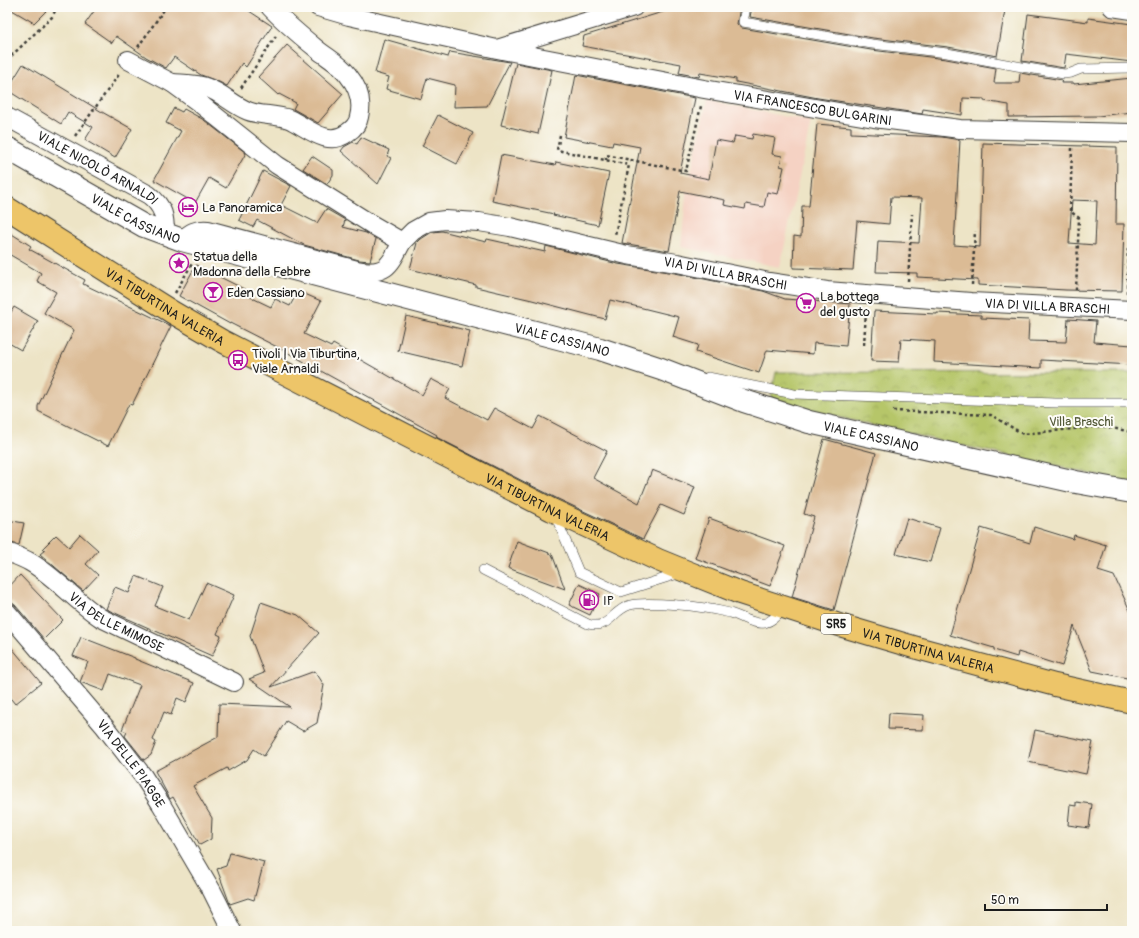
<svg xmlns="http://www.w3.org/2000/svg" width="1139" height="938" font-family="Pangolin,sans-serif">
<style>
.built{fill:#f5d2c3}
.park{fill:url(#park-crowns);stroke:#697142}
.building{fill:#dbbb95;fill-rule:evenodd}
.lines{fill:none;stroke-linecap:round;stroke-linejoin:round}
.service-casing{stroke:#3b3a36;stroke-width:10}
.minor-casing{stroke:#3b3a36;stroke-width:20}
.tertiary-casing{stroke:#3b3a36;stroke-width:24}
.primary-casing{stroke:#3b3a36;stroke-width:24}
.path{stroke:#3b3a36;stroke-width:2.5;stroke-dasharray:3 3;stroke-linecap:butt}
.service{stroke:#fff;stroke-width:9}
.minor{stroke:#fff;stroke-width:18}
.tertiary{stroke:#fff;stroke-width:22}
.primary{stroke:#edc569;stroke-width:22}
.labels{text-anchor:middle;stroke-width:4;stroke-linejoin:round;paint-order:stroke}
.shield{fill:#fdfcf7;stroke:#605f5e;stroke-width:1}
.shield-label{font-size:12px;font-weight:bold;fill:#1c1c1c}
.street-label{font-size:13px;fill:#1c1c1c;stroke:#fdfcf7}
.poi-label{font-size:13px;fill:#1c1c1c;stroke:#fdfcf7;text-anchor:start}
.park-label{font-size:13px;fill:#525837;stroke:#fdfcf7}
</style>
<defs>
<pattern id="park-crowns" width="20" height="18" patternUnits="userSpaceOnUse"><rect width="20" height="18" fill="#b6c669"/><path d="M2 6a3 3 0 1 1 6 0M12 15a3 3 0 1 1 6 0" fill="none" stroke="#9caa5a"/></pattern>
</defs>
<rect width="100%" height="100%" fill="#fdfcf7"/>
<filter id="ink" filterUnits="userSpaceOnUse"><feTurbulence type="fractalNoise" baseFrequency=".025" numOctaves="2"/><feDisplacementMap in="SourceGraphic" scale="8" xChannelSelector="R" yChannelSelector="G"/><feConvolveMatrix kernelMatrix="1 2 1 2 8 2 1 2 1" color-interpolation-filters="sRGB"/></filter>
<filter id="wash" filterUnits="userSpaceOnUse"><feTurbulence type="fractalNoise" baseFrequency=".012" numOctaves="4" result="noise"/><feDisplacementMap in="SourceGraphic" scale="16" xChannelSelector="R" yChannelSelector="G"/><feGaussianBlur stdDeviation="0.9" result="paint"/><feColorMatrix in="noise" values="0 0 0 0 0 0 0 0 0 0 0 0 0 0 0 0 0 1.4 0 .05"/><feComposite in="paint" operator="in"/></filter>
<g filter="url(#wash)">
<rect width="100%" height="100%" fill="#ede4c6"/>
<path class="built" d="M707 100 811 122 780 267 681 247 686 195Z"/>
<path class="park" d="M776 372 1132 373V483L897 431 770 401Z"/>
<g id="blocks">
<path class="building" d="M7 7H50L34 23Z
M97 7H243L272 26 246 67 242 63 227 86 217 81 201 75 174 57 166 68 146 57 116 36 112 43 85 24Z
M679 7H740L737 24 742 28 871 50 946 59 996 68 994 83H1019L1020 73 1062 80 1061 83H1074V84L1132 78V112L1098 116 1009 117V105L984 101V99L963 98 962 115 923 109 922 114 818 98 736 82V79L700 73 699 77 679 73 681 64 582 46 584 36Z
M752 7H990L1005 10 997 56 948 47 873 38 750 17Z
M1028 14 1088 22V18L1132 24V62L1066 54 1064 68 1022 61Z
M384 39 448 57 450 52 510 62 487 106 454 107 455 85 427 78 421 99 386 89 389 77 375 73Z
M287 45 343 94 318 123 295 110 293 109 296 103 279 94 278 95 258 77Z
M516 63 552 70 538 134 501 125Z
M23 64 102 112 132 129 115 158 85 140 93 127 68 112 61 124 7 90Z
M576 75 695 98 680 173 709 179 716 140 733 143 735 136 752 139 753 134 775 138 772 154 782 156 780 166 784 167 778 194 767 192 764 207 746 204 745 209 724 205 725 200 680 191 669 251 622 243 640 147 613 142 612 146 564 137Z
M174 108 182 112 184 109 204 120 246 153 226 188 209 178 195 203 154 180 181 131 166 123Z
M438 115 473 133 457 164 422 146Z
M817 124 851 127V133L942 137 960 140 954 245 980 247 983 143 1117 147 1116 224H1124L1122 291 1066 290 978 285V280L917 277V273L876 272 878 241 919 243 922 198 891 197 889 224 857 221 853 270 793 268 794 236 801 237 802 206H809ZM1072 200 1097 201 1095 245 1069 243Z
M361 137 389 150 387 156 391 158 378 184 341 151 344 147 353 142 357 144Z
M501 155 555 165 556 162 609 173 598 225 553 215 554 214 492 201Z
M312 156 333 170V175L327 184 303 169Z
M263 171 291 186 281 205 317 223 326 209 345 220 343 227 366 233 376 239 370 261 359 260 304 245 257 220 253 227 239 220Z
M7 231 31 246 29 249 85 280 83 284 171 326 132 405 129 404 108 446 38 411V406L74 330 44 313 56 292 37 281 41 273 7 253Z
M442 231 486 242 487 239 545 252 546 246 618 264 675 273 763 291 785 299 850 304 846 346 814 343 813 354 767 350 759 373 696 352 698 345 673 337 679 317 610 300 605 319 532 300 476 287V285L410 269 417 243 421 239 432 232Z
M196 265 248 291 246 295 271 307 275 299 290 306 298 291 321 301 304 334 331 347 333 344 422 395 431 379 450 389 445 398 487 420 494 408 533 429 540 416 607 451 593 478 639 503 652 470 695 487 684 515 661 505 643 539 558 499 436 437 437 435 281 349 230 323V324L179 296Z
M14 307 38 321 21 350 7 342V319Z
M874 311 937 314V313L981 315V318L1029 320 1028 341 1066 342 1068 319 1096 321 1094 342 1132 345V365L1041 360V368L934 362 935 341 901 339 899 362 871 361Z
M406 316 470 331 462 366 398 351Z
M824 439 876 453 834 610 792 597 814 517 804 514Z
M709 518 785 546 770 586 695 558Z
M907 518 940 528 930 562 896 554Z
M7 520 24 523 19 545 7 542Z
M1034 527 1073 539 1074 535 1106 545 1098 571 1114 576 1132 615V679L1092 671 1074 626 1062 666 1018 652 1017 657 994 650V648L950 635 981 528 1030 543Z
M80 534 98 550 86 564 98 575 83 591 40 554 45 550 42 549 56 535 69 547Z
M517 541 552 554 565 589 508 568Z
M20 575 63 620 44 639 15 605 11 602H7V589Z
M136 576 163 587 155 606 189 620 206 583 234 595 217 634 221 636 212 656 106 609 115 587 129 593Z
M579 584 600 594 590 615 569 605Z
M261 602 298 615 319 633 271 687 315 671 324 685 317 723 303 731 286 721 264 756 254 749 247 760 228 771 227 768 193 786 212 818 211 839 200 845 173 797 170 799 155 771 218 737 219 704 290 707 249 679 264 673 250 636Z
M81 637 135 658V659L194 683 186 702 177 698 171 715 164 712 153 740 156 742 151 755 144 760 125 736 127 732 122 730 140 685 110 674 104 691 80 682 88 662 73 656Z
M7 642 41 683 15 704 7 694Z
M889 713 924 715 923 730 888 729Z
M1035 730 1093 742 1086 774 1028 762Z
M1076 802 1092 804 1089 828 1068 825 1070 805 1076 806Z
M230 853 264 862 254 900 248 898 230 904 217 869 226 866Z"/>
</g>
</g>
<g filter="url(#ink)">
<use href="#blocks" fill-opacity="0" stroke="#3b3a36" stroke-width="1"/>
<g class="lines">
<defs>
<path id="service" d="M746 7 743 22 872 44 947 53 1022 67 1064 74 1071 73 1081 69 1132 68
M708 377 794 394 1056 403H1132
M555 515 579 572 621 592 681 573
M483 570 588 624C610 630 612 610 630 605 641 602 666 604 679 605 696 606 713 609 730 613 741 616 753 625 765 623 773 621 778 614 784 608"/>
<g id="minor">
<path id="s1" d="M318 7 349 16 497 49 704 89 874 118 960 129 1132 133"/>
<path d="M1112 7 1132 10"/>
<path d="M500 48 634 7"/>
<path d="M128 60 172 83"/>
<path id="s2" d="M7 117 149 195C164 207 165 217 165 234"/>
<path d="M182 240C191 232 196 229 208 230L357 270C386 276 390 265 402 242L371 224 277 165 198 102 172 83C184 84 197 83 208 88 222 93 233 105 248 111 261 116 275 114 289 119 307 127 327 148 347 133 353 129 358 124 359 117 363 101 358 87 348 75 340 64 328 58 318 50 301 36 285 23 270 7"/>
<path id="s3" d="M402 242 413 231 429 222 445 220 479 222 510 227 627 255 677 263 769 282 827 291 971 302 1132 310"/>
<path id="s4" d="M7 552C15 555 23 558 30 562 56 577 76 602 101 618L234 682"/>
<path id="s5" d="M7 612 105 727 143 776 161 804 212 891 232 931"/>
</g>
<g id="tertiary">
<path id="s6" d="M7 148 144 226 182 240 600 349 661 369 744 401 809 422 1076 482 1132 492"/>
</g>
<g id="primary">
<path id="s7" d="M7 208 172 312 222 341 552 510 658 560 685 571 740 593 836 624 917 648 1055 685 1132 702"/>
</g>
</defs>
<use href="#service" class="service-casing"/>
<use href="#minor" class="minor-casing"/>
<use href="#tertiary" class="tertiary-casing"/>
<use href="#primary" class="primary-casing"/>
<path class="path" d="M138 47 166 7
M7 60 52 17 57 7
M241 88 276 36
M560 135 557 150 629 165 615 235
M75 136 120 73
M1072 148 1070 211 1079 218 1076 290
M606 160V155L686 171 701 106
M908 281 912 214
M972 285 975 231
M175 293 193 262
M1127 293 1128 245
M864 345 866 311
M893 411 991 415 1023 434 1102 426 1132 432"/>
<use href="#service" class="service"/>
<use href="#minor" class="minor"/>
<use href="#tertiary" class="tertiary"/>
<use href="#primary" class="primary"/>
</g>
</g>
<defs>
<symbol id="hotel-ring" viewBox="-11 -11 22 22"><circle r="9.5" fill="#fdfcf7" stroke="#b5179e" stroke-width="1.5"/><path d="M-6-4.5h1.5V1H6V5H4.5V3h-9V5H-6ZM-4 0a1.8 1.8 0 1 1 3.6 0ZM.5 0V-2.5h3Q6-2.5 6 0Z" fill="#b5179e"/></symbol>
<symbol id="sight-ring" viewBox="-11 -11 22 22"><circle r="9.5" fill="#fdfcf7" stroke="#b5179e" stroke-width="1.5"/><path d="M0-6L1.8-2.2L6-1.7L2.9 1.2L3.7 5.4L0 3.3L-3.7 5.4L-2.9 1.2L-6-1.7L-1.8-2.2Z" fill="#b5179e"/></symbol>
<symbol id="bar-ring" viewBox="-11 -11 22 22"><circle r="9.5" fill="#fdfcf7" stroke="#b5179e" stroke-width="1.5"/><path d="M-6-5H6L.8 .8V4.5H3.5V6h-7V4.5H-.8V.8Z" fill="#b5179e"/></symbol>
<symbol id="supermarket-ring" viewBox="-11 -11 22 22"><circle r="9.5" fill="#fdfcf7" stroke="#b5179e" stroke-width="1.5"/><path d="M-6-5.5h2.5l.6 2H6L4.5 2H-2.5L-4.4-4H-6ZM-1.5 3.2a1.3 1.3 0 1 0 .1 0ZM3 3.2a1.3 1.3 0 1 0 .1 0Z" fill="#b5179e"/></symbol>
<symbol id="bus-ring" viewBox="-11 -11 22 22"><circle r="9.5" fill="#fdfcf7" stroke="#b5179e" stroke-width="1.5"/><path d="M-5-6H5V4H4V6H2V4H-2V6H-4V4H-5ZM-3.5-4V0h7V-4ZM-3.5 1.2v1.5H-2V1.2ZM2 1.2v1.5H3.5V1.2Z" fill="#b5179e"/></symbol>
<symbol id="fuel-ring" viewBox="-11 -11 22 22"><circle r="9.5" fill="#fdfcf7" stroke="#b5179e" stroke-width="1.5"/><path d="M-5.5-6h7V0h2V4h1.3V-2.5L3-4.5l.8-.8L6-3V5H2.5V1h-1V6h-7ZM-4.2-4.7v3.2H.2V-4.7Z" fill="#b5179e"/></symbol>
</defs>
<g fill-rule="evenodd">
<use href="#hotel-ring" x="177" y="196" width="22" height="22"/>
<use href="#sight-ring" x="168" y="252" width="22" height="22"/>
<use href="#bar-ring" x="202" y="281" width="22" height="22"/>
<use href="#supermarket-ring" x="795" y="292" width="22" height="22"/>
<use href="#bus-ring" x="227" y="349" width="22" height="22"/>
<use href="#fuel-ring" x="578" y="589" width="22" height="22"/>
</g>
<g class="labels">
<rect class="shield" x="821" y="614" width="30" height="20" rx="3"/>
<g class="shield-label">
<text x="836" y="628">SR5</text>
</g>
<g class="street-label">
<text dy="5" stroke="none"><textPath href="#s1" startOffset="505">VIA FRANCESCO BULGARINI</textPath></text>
<text dy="5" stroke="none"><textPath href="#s2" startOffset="104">VIALE NICOLÒ ARNALDI</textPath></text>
<text dy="5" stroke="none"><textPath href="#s6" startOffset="147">VIALE CASSIANO</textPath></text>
<text dy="5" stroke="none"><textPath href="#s3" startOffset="336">VIA DI VILLA BRASCHI</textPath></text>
<text dy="5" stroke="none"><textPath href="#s3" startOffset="660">VIA DI VILLA BRASCHI</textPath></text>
<text dy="5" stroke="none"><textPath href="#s7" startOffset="186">VIA TIBURTINA VALERIA</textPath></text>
<text dy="5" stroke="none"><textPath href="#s6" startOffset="591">VIALE CASSIANO</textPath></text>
<text dy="5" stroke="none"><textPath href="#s6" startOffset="915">VIALE CASSIANO</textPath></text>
<text dy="5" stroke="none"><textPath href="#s7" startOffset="618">VIA TIBURTINA VALERIA</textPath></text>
<text dy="5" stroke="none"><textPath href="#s4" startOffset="131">VIA DELLE MIMOSE</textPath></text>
<text dy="5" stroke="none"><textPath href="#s7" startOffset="1026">VIA TIBURTINA VALERIA</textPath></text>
<text dy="5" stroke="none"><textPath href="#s5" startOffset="196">VIA DELLE PIAGGE</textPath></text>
</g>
<g class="poi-label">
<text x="202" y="212">La Panoramica</text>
<text x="193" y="261">Statua della<tspan x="193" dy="15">Madonna della Febbre</tspan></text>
<text x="227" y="297">Eden Cassiano</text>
<text x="820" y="301">La bottega<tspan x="820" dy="15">del gusto</tspan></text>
<text x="252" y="358">Tivoli | Via Tiburtina,<tspan x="252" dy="15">Viale Arnaldi</tspan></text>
<text x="603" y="605">IP</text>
</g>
<g class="park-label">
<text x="1081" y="426">Villa Braschi</text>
</g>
</g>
<rect width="1139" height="938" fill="none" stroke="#fdfcf7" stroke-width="24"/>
<path d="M985 904v6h122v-6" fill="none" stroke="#1c1c1c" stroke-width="2"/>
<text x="991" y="904" font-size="12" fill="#1c1c1c" stroke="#fdfcf7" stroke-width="3" paint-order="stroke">50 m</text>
</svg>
